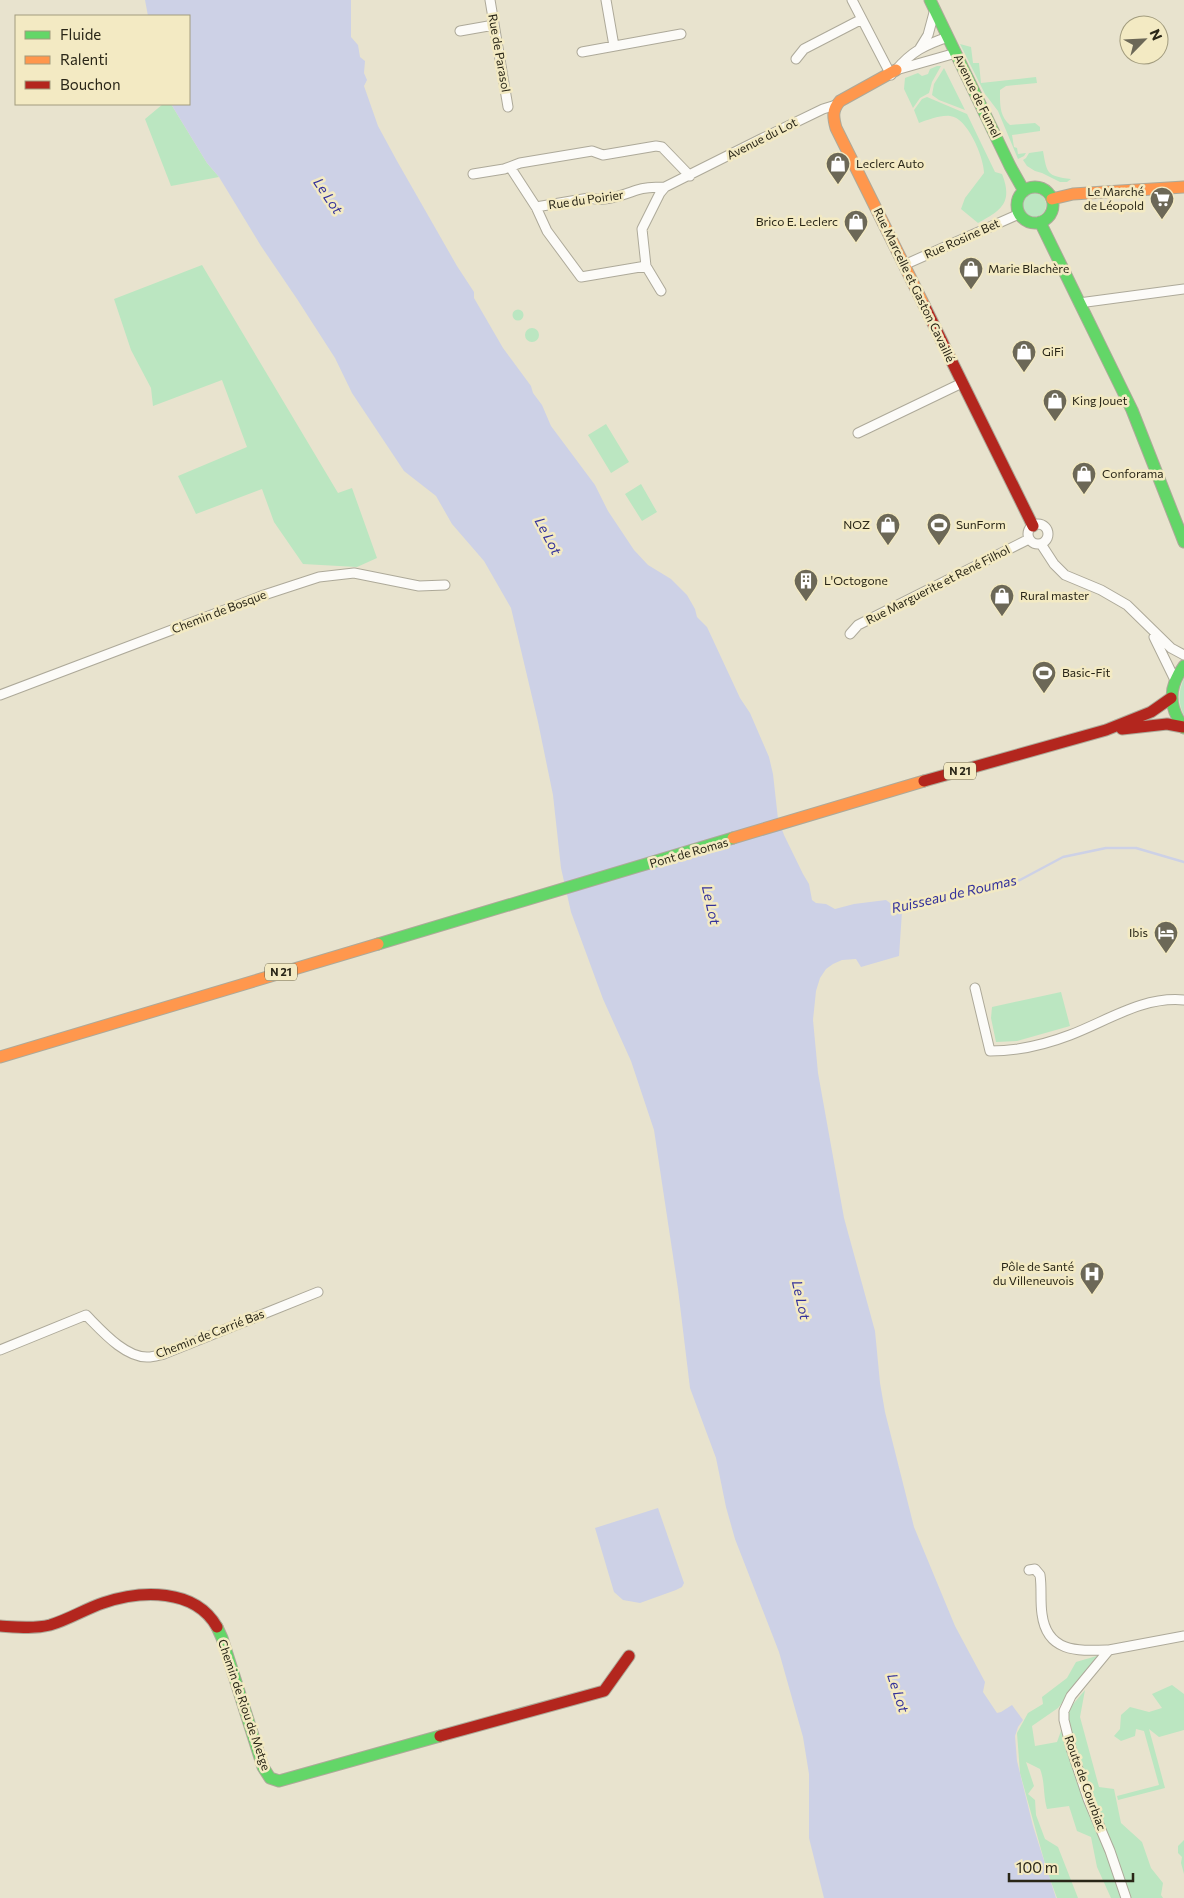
<svg xmlns="http://www.w3.org/2000/svg" width="1184" height="1898" font-family="Commissioner,sans-serif">
<style>
.green{fill:#bbe6c1}
.water{fill:#cdd1e6}
.lines{fill:none;stroke-linecap:round;stroke-linejoin:round}
.stream{stroke:#cdd1e6;stroke-width:2.5}
.street-casing{stroke:#ada999;stroke-width:11}
.fast-casing{stroke:#ada999;stroke-width:13}
.slow-casing{stroke:#ada999;stroke-width:13}
.jam-casing{stroke:#ada999;stroke-width:13}
.street{stroke:#fcfbf8;stroke-width:9}
.fast{stroke:#63d668;stroke-width:11}
.slow{stroke:#ff974d;stroke-width:11}
.jam{stroke:#b3261e;stroke-width:11}
.labels{text-anchor:middle;stroke-width:5;stroke-linejoin:round;paint-order:stroke}
.shield{fill:#f3eac3;stroke:#66614b;stroke-width:1}
.shield-label{font-size:11px;font-weight:bold;fill:#292617}
.street-label{font-size:12px;fill:#292617;stroke:#f3eac3}
.poi-label{font-size:12px;fill:#292617;stroke:#f3eac3;text-anchor:start}
.water-label{font-size:14px;font-style:italic;fill:#33319b;stroke:#f3eac3}
</style>
<rect width="100%" height="100%" fill="#e8e3ce"/>
<path class="green" d="M960 44 971 47 973 63H979L981 83 1036 77 1037 83 1006 86 1000 90C1000 103 999 116 1010 125L1035 123 1040 127V131L1012 135 1014 147 1017 148 1018 154 1026 153 1024 156 1018 159 998 111 985 94Z
M937 66H941L932 82 929 93 920 98 913 108 904 89 905 78 918 73 922 76 928 74 930 69Z
M944 68 965 110 939 100 932 95 934 84Z
M927 97 967 114 995 172 1002 174C1013 202 1002 210 978 223L961 209 965 198 984 173C984 157 967 117 950 116 940 115 928 120 919 123L914 110 922 99Z
M163 104H171L207 163 219 177 171 186 145 119Z
M1043 151C1047 174 1047 176 1071 179L1067 182H1060L1042 173 1035 171 1027 166 1023 160 1026 158 1029 153Z
M1022 205a12 12 0 1 1 24 0a12 12 0 1 1-24 0Z
M202 265 338 493 352 488 377 558 357 567 303 564 274 522 262 489 196 514 178 476 247 447 222 380 153 406 151 388 131 350 114 299Z
M512.5 315a5.5 5.5 0 1 1 11 0a5.5 5.5 0 1 1-11 0Z
M525 335a7 7 0 1 1 14 0a7 7 0 1 1-14 0Z
M606 424 629 462 611 473 588 435Z
M641 484 657 512 642 521 625 494Z
M1184 678V716C1178 702 1178 693 1184 678Z
M1061 992 1070 1026 1017 1041 996 1042 991 1018 992 1007Z
M1100 1655 1058 1708 1032 1726 1035 1746 1057 1742 1069 1709 1085 1690 1080 1717 1099 1787 1114 1789 1121 1823 1142 1842 1151 1868 1163 1883 1161 1895 1163 1898H1111L1097 1867 1091 1837 1077 1831 1069 1806 1047 1809C1043 1795 1045 1781 1040 1769L1026 1762 1034 1786 1028 1794 1035 1800 1036 1815 1045 1839 1058 1847 1078 1898H1057L1047 1871 1020 1773 1017 1733 1028 1713 1043 1704 1042 1697 1067 1678 1076 1662Z
M1172 1685 1184 1694V1730L1159 1737 1149 1729 1165 1788 1118 1800 1117 1796 1159 1785 1144 1731 1136 1729 1135 1736 1121 1741 1114 1736 1120 1729 1121 1715 1130 1707 1149 1712 1162 1708 1152 1694Z
M1184 1840V1874L1181 1863 1182 1857 1178 1853V1846Z"/>
<path class="water" d="M145 0H351V37L358 45 360 57 365 61 364 73 367 80 364 86 378 126 397 161 457 266 474 292V298L503 348 531 386 533 393 542 405 551 426 595 485 608 511 634 550 648 565 671 579 687 595 695 609 697 617 707 627 740 698 750 713 769 757 773 774 778 819 784 835 803 874 809 884 812 900 816 903 826 904 835 909 854 904 886 900 902 912 899 956 861 967 856 959 842 960 833 964 826 969 820 978 816 991 813 1020 818 1073 844 1218 875 1331 880 1383 885 1412 914 1527 955 1626 985 1682 983 1692 997 1713 1001 1712 1012 1705 1023 1720 1018 1727 1015 1736 1017 1761 1033 1826 1056 1898H824L809 1838V1774L803 1737 779 1652 735 1539 726 1507 716 1458 690 1388 678 1289 654 1130 631 1061 603 999 571 912 561 868 553 795 538 722 511 608 484 561 452 524 436 496 404 471 352 393 335 358 297 299 261 246 219 177 207 163 171 104H189V16H148Z
M658 1508 684 1583 682 1587 676 1590 640 1603 623 1600 614 1592 595 1528Z"/>
<g class="lines">
<path class="stream" d="M893 908 916 901 989 890 1020 880 1063 857 1106 848H1136L1184 862"/>
<defs>
<path id="street" d="M490 0 508 107
M606 0 614 46
M852 0 891 75
M460 31 494 25
M948 37C925 45 912 51 896 70L956 53
M920 48 928 35 935 9
M582 52 681 34
M796 59 804 49 862 19
M510 167 536 207 547 231 581 277 646 266
M473 174 504 169 520 163 592 151 603 155 656 146 662 147 690 176
M536 207 589 198C606 202 622 195 637 190 646 187 656 187 665 187
M904 265 1019 214
M661 291 646 266 642 229 660 193 665 187 761 139 823 109 836 105
M1079 303 1184 289
M858 433 962 383
M1028 534a10 10 0 1 1 20 0a10 10 0 1 1-20 0Z
M1041 544 1054 564 1065 575 1101 590 1127 605 1171 648 1184 655
M850 634 858 625 1029 539
M1154 637 1174 678
M0 695 264 595 319 577 354 573 419 586 445 585
M975 988 990 1051C1018 1051 1044 1045 1070 1035 1107 1021 1143 996 1184 1000
M0 1350 86 1315C101 1330 125 1358 148 1357 153 1357 159 1355 164 1354L318 1292
M1029 1570 1035 1569 1040 1575C1042 1588 1040 1601 1042 1614 1047 1653 1078 1651 1109 1650
M1126 1898 1110 1851 1088 1799 1071 1748 1064 1720V1711L1071 1696 1109 1650 1184 1636"/>
<path id="fast" d="M930 0 1010 166 1024 191
M1017 205a18 18 0 1 1 36 0a18 18 0 1 1-36 0Z
M1040 222 1132 410 1184 542
M1184 666C1168 687 1168 707 1184 728
M378 944 733 838
M217 1627 222 1638 263 1767 270 1778 279 1781 440 1736"/>
<path id="slow" d="M896 70 840 101C832 110 833 117 836 128L924 305
M1052 199 1073 194 1184 187
M733 838 924 781
M0 1057 378 944"/>
<path id="jam" d="M924 305 1033 526
M1122 729 1167 724 1183 727
M924 781 1106 730 1151 712 1171 698
M0 1626C16 1627 34 1629 50 1625 68 1620 85 1609 103 1603 141 1590 195 1588 217 1627
M440 1736 604 1691 629 1656"/>
</defs>
<use href="#street" class="street-casing"/>
<use href="#fast" class="fast-casing"/>
<use href="#slow" class="slow-casing"/>
<use href="#jam" class="jam-casing"/>
<use href="#street" class="street"/>
<use href="#fast" class="fast"/>
<use href="#slow" class="slow"/>
<use href="#jam" class="jam"/>
</g>
<defs>
<symbol id="shop-pin" viewBox="-11 -11 22 30"><path d="M0 17L-7.5 6A9.5 9.5 0 1 1 7.5 6Z" fill="#6c6857" stroke="#f3eac3"/><path d="M-5-2.5h2.3a2.7 3.5 0 0 1 5.4 0H5L5.5 6h-11ZM-1.5-2.5h3a1.5 2.3 0 0 0-3 0Z" fill="#fff"/></symbol>
<symbol id="supermarket-pin" viewBox="-11 -11 22 30"><path d="M0 17L-7.5 6A9.5 9.5 0 1 1 7.5 6Z" fill="#6c6857" stroke="#f3eac3"/><path d="M-6-5.5h2.5l.6 2H6L4.5 2H-2.5L-4.4-4H-6ZM-1.5 3.2a1.3 1.3 0 1 0 .1 0ZM3 3.2a1.3 1.3 0 1 0 .1 0Z" fill="#fff"/></symbol>
<symbol id="stadium-pin" viewBox="-11 -11 22 30"><path d="M0 17L-7.5 6A9.5 9.5 0 1 1 7.5 6Z" fill="#6c6857" stroke="#f3eac3"/><path d="M0-5a6.5 5 0 1 0 0 10a6.5 5 0 1 0 0-10ZM-3.5-1.8h7v3.6h-7Z" fill="#fff"/></symbol>
<symbol id="building-pin" viewBox="-11 -11 22 30"><path d="M0 17L-7.5 6A9.5 9.5 0 1 1 7.5 6Z" fill="#6c6857" stroke="#f3eac3"/><path d="M-4-6H4V6H1V3H-1V6H-4ZM-2.5-4.3h1.7v1.8h-1.7ZM.8-4.3h1.7v1.8H.8ZM-2.5-1h1.7V.8h-1.7ZM.8-1h1.7V.8H.8Z" fill="#fff"/></symbol>
<symbol id="hotel-pin" viewBox="-11 -11 22 30"><path d="M0 17L-7.5 6A9.5 9.5 0 1 1 7.5 6Z" fill="#6c6857" stroke="#f3eac3"/><path d="M-6-4.5h1.5V1H6V5H4.5V3h-9V5H-6ZM-4 0a1.8 1.8 0 1 1 3.6 0ZM.5 0V-2.5h3Q6-2.5 6 0Z" fill="#fff"/></symbol>
<symbol id="hospital-pin" viewBox="-11 -11 22 30"><path d="M0 17L-7.5 6A9.5 9.5 0 1 1 7.5 6Z" fill="#6c6857" stroke="#f3eac3"/><path d="M-5-5h3v3.5h4V-5h3V5h-3V1.5h-4V5h-3Z" fill="#fff"/></symbol>
</defs>
<g fill-rule="evenodd">
<use href="#shop-pin" x="824" y="150" width="28" height="38"/>
<use href="#supermarket-pin" x="1148" y="185" width="28" height="38"/>
<use href="#shop-pin" x="842" y="208" width="28" height="38"/>
<use href="#shop-pin" x="957" y="255" width="28" height="38"/>
<use href="#shop-pin" x="1010" y="338" width="28" height="38"/>
<use href="#shop-pin" x="1041" y="387" width="28" height="38"/>
<use href="#shop-pin" x="1070" y="460" width="28" height="38"/>
<use href="#shop-pin" x="874" y="511" width="28" height="38"/>
<use href="#stadium-pin" x="925" y="511" width="28" height="38"/>
<use href="#building-pin" x="792" y="567" width="28" height="38"/>
<use href="#shop-pin" x="988" y="582" width="28" height="38"/>
<use href="#stadium-pin" x="1030" y="659" width="28" height="38"/>
<use href="#hotel-pin" x="1152" y="919" width="28" height="38"/>
<use href="#hospital-pin" x="1078" y="1260" width="28" height="38"/>
</g>
<g class="labels">
<g class="shield">
<rect x="944" y="762.5" width="32" height="17" rx="4"/>
<rect x="265" y="963.5" width="32" height="17" rx="4"/>
</g>
<g class="shield-label">
<text x="960" y="775">N 21</text>
<text x="281" y="976">N 21</text>
</g>
<g class="street-label">
<text transform="translate(499 53) rotate(80)" y="4">Rue de Parasol</text>
<text transform="translate(977 96) rotate(64)" y="4">Avenue de Fumel</text>
<text transform="translate(762 139) rotate(-27)" y="4">Avenue du Lot</text>
<text transform="translate(586 200) rotate(-8)" y="4">Rue du Poirier</text>
<text transform="translate(962 239) rotate(-24)" y="4">Rue Rosine Bet</text>
<text transform="translate(914 285) rotate(64)" y="4">Rue Marcelle et Gaston Cavaillé</text>
<text transform="translate(938 585) rotate(-27)" y="4">Rue Marguerite et René Filhol</text>
<text transform="translate(219 612) rotate(-21)" y="4">Chemin de Bosque</text>
<text transform="translate(689 853) rotate(-16)" y="4">Pont de Romas</text>
<text transform="translate(210 1334) rotate(-21)" y="4">Chemin de Carrié Bas</text>
<text transform="translate(244 1705) rotate(71)" y="4">Chemin de Riou de Metge</text>
<text transform="translate(1085 1783) rotate(70)" y="4">Route de Courbiac</text>
</g>
<g class="poi-label">
<text x="856" y="168">Leclerc Auto</text>
<text x="1144" y="196" text-anchor="end">Le Marché<tspan x="1144" dy="14">de Léopold</tspan></text>
<text x="838" y="226" text-anchor="end">Brico E. Leclerc</text>
<text x="988" y="273">Marie Blachère</text>
<text x="1042" y="356">GiFi</text>
<text x="1072" y="405">King Jouet</text>
<text x="1102" y="478">Conforama</text>
<text x="870" y="529" text-anchor="end">NOZ</text>
<text x="956" y="529">SunForm</text>
<text x="824" y="585">L'Octogone</text>
<text x="1020" y="600">Rural master</text>
<text x="1062" y="677">Basic-Fit</text>
<text x="1148" y="937" text-anchor="end">Ibis</text>
<text x="1074" y="1271" text-anchor="end">Pôle de Santé<tspan x="1074" dy="14">du Villeneuvois</tspan></text>
</g>
<g class="water-label">
<text transform="translate(328 196) rotate(56)" y="5">Le Lot</text>
<text transform="translate(548 536) rotate(62)" y="5">Le Lot</text>
<text transform="translate(954 894) rotate(-13)" y="5">Ruisseau de Roumas</text>
<text transform="translate(711 905) rotate(77)" y="5">Le Lot</text>
<text transform="translate(801 1300) rotate(77)" y="5">Le Lot</text>
<text transform="translate(898 1693) rotate(72)" y="5">Le Lot</text>
</g>
</g>
<rect x="15" y="15" width="175" height="90" fill="#f3eac3" stroke="#a29c7e"/>
<rect x="25" y="31" width="25" height="8" fill="#63d668" stroke="#a29c7e"/>
<text x="60" y="40" font-size="15" fill="#292617">Fluide</text>
<rect x="25" y="56" width="25" height="8" fill="#ff974d" stroke="#a29c7e"/>
<text x="60" y="65" font-size="15" fill="#292617">Ralenti</text>
<rect x="25" y="81" width="25" height="8" fill="#b3261e" stroke="#a29c7e"/>
<text x="60" y="90" font-size="15" fill="#292617">Bouchon</text>
<g transform="translate(1144 40) rotate(66)"><circle r="24" fill="#f3eac3" stroke="#a29c7e"/>
<path d="M0-4L9 19L0 12L-9 19Z" fill="#6c6857"/>
<text y="-8" font-size="14" font-weight="bold" text-anchor="middle" fill="#292617">N</text>
</g>
<path d="M1009 1873v8h124v-8" fill="none" stroke="#292617" stroke-width="2.5"/>
<text x="1016" y="1873" font-size="15" fill="#292617" stroke="#f3eac3" stroke-width="4" paint-order="stroke">100 m</text>
</svg>
